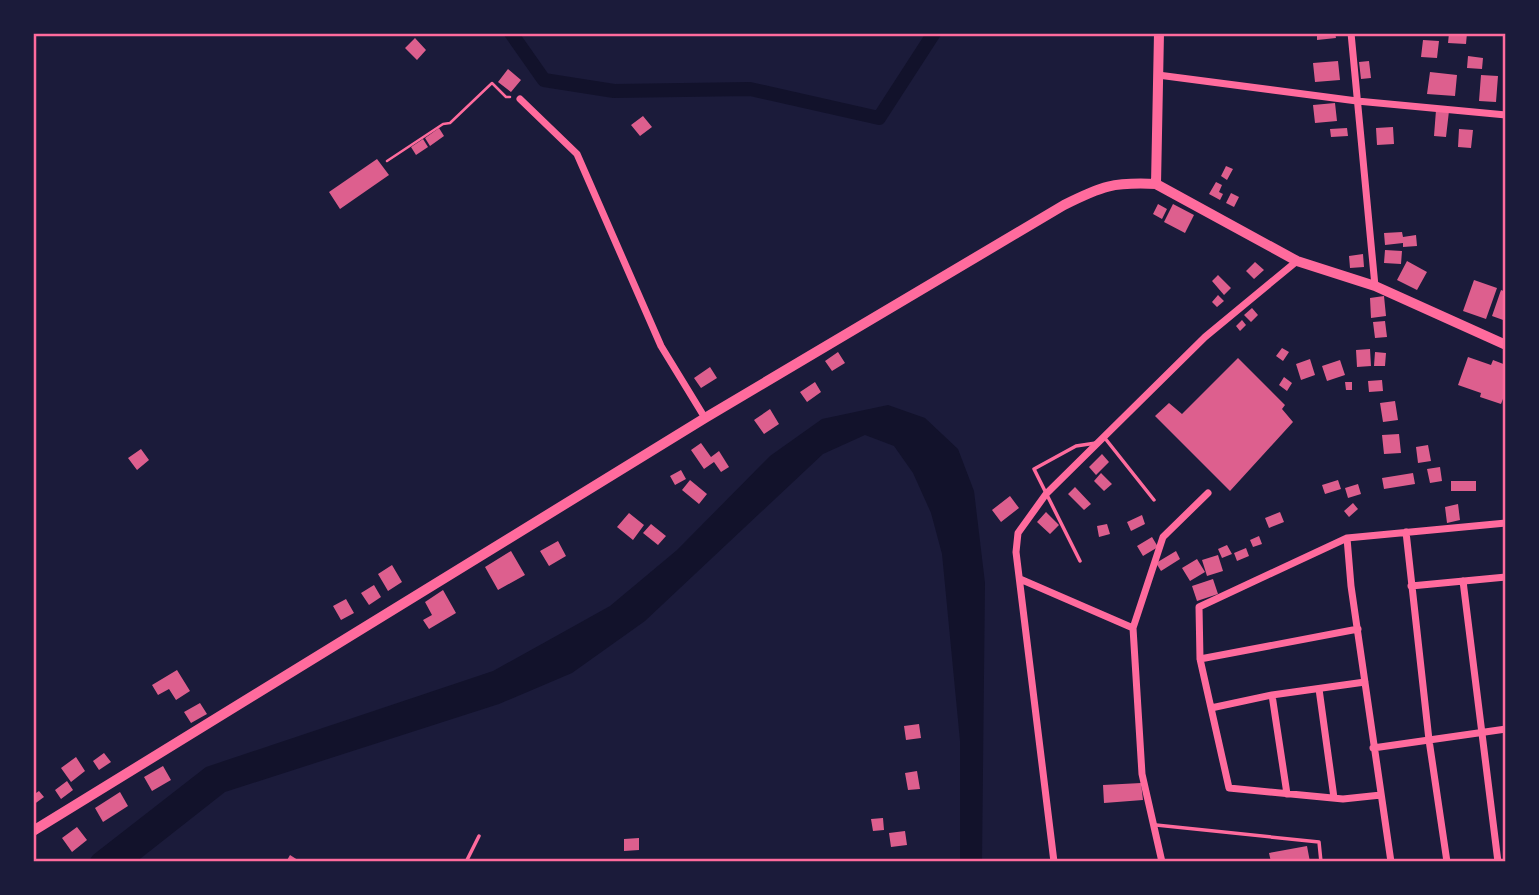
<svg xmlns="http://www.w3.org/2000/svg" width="1539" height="895" font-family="Roboto,sans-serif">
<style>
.water{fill:#12122b}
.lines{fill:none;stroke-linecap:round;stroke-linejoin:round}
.canal{stroke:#12122b;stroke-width:14}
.building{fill:#dd5f8e}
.path{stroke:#ff6b9d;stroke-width:2.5}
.service{stroke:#ff6b9d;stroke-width:3.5}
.minor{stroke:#ff6b9d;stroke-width:7}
.tertiary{stroke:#ff6b9d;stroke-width:10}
.neatline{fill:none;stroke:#ff6b9d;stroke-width:2.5}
</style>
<rect width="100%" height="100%" fill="#1b1b3a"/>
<path class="water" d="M888 405 925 418 958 449 974 491 985 583 982 862H960V741L942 554 931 513 913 473 894 446 865 435 823 454 645 621 572 673 499 704 225 792 136 862H88L93 855 206 767 493 671 610 606 677 550 770 456 822 419Z"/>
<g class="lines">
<path class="canal" d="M511 33 544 80 614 91 750 89 879 118 934 33"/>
</g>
<path class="building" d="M1317 33H1335L1336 38 1317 40Z
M1449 33H1467L1466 44 1448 43Z
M415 38 426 50 417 60 405 48Z
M1423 40 1439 41 1437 58 1421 57Z
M1468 56 1483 58 1482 69 1467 68Z
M1338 61 1340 80 1315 82 1313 63Z
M1369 61 1371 78 1361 79 1359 62Z
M508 69 521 80 511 92 498 82Z
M1430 72 1457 75 1455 96 1427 94Z
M1481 75 1498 76 1496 102 1479 101Z
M1335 103 1337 121 1315 123 1313 105Z
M1436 110 1449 111 1446 137 1434 136Z
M643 116 652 127 640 136 631 125Z
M1393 127 1394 144 1377 145 1376 128Z
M439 128 444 136 430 146 425 138Z
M1347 128 1348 136 1331 137 1330 129Z
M1459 129 1473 130 1471 148 1458 147Z
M423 139 428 147 416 155 411 147Z
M377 159 389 175 340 209 329 192Z
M1226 166 1233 169 1227 180 1221 176Z
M1216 182 1222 185 1219 192 1223 194 1220 200 1209 194Z
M1231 193 1239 197 1234 207 1226 203Z
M1158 204 1167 209 1162 219 1153 214Z
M1173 204 1194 215 1185 233 1164 222Z
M1402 232 1403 237 1416 235 1417 246 1403 247V243L1385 245 1384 233Z
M1385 250 1402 251 1401 264 1384 263Z
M1363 254 1364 267 1350 268 1349 256Z
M1407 261 1427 272 1417 290 1397 280Z
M1255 262 1264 270 1254 279 1246 271Z
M1218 275 1231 288 1224 295 1212 281Z
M1474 280 1497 288 1486 319 1463 311Z
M1501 290 1506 292V321L1492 316Z
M1218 295 1224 301 1217 307 1212 302Z
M1384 296 1386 316 1371 318 1370 298Z
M1252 308 1258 315 1251 322 1244 315Z
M1242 320 1246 325 1240 331 1236 326Z
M1385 321 1387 337 1375 338 1373 322Z
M1282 348 1289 352 1283 361 1276 356Z
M1370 349 1371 366 1357 367 1356 350Z
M838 352 845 363 832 371 825 361Z
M1375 352 1386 353 1385 366H1374Z
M1468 357 1491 365 1493 360 1506 365V391L1501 404 1480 397 1481 393 1458 385Z
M1238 358 1285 405 1282 409 1293 422 1230 491 1155 416 1169 403 1182 414Z
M1310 359 1315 375 1301 380 1296 364Z
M1340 360 1345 375 1327 381 1322 366Z
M710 367 717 378 701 388 694 378Z
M1284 377 1292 383 1287 391 1279 385Z
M1382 380 1383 391 1369 392 1368 381Z
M815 382 821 392 807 402 800 392Z
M1345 382H1352V390H1346Z
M1395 401 1398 420 1383 422 1380 403Z
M770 409 779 424 764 434 754 420Z
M1399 434 1401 453 1384 454 1382 435Z
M701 443 711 457 719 451 729 467 721 472 714 462 704 469 691 450Z
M1428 445 1431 461 1418 463 1416 447Z
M141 449 149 460 137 470 128 458Z
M1102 454 1109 462 1096 475 1089 467Z
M1440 467 1442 481 1430 483 1427 469Z
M681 470 686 479 675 485 670 476Z
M1101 473 1112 484 1104 491 1094 481Z
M1413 473 1415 484 1384 489 1382 478Z
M690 480 707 494 699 504 682 490Z
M1338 480 1341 489 1325 494 1322 485Z
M1451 481H1476V491H1451Z
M1358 484 1361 494 1348 498 1345 488Z
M1075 487 1091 504 1084 510 1068 494Z
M1010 496 1019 508 1001 522 992 510Z
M1353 503 1358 509 1349 517 1344 511Z
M1458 504 1460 520 1447 523 1445 507Z
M1046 512 1059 525 1050 534 1037 522Z
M1280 512 1284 522 1269 528 1265 518Z
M629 513 644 525 633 540 617 527Z
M1142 515 1145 524 1131 531 1127 522Z
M651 524 666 536 658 545 643 533Z
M1107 524 1110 534 1099 537 1097 526Z
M1259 536 1262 544 1253 547 1250 540Z
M1152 537 1158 547 1143 556 1137 546Z
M558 541 566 556 549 566 540 551Z
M1227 545 1232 554 1222 558 1218 549Z
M1246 548 1249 556 1237 561 1234 553Z
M511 551 525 575 498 590 485 567Z
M1176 551 1180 559 1161 571 1156 563Z
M1218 555 1223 571 1207 576 1202 560Z
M1197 559 1205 572 1190 581 1182 568Z
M392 565 402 582 388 591 378 574Z
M1213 579 1218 594 1197 601 1192 586Z
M374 585 381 597 369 605 361 593Z
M443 590 456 613 429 629 423 620 432 615 425 602Z
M346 599 354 613 341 620 333 606Z
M177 670 190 691 176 700 169 689 158 695 152 685Z
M200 703 207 714 191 723 184 712Z
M919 724 921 738 906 740 904 726Z
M104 753 111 762 99 770 93 761Z
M76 757 85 771 71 782 61 768Z
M163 766 171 780 152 791 144 777Z
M917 771 920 789 908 790 905 773Z
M67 781 73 790 61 799 55 790Z
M1141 783 1143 800 1104 803 1103 785Z
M39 791 44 797 33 805V795Z
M120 792 128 806 103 822 95 808Z
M883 818 884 830 873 831 871 819Z
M77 827 87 840 72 852 62 838Z
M905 831 907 845 891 847 889 833Z
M639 838V850L624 851V839Z
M1307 846 1310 862H1271L1269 853Z
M290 855 301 862H286Z"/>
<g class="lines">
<path class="path" d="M387 161 443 124 450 123 492 83 506 97H510"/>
<path class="service" d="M1104 437 1154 500
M1080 561 1034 469 1076 446 1096 443
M1156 825 1319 842 1321 862
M466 862 479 836"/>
<path class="minor" d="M1351 33 1375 286
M1158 75 1357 101 1506 115
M520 99 577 154 661 346 705 418
M1406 532 1429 740 1447 862
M1347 538 1351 586 1391 862
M1020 579 1133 628
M1463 581 1498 862
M1411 586 1506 577
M1358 629 1200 659 1229 788 1343 799 1381 795
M1200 659 1199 607 1347 538 1506 523
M1319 689 1334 798
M1272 695 1287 794
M1211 708 1272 695 1365 682
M1373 748 1506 729
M1054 862 1016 552 1018 533 1046 494 1205 337 1297 261
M1162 862 1142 774 1133 628 1163 537 1208 493"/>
<path class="tertiary" d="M1156 184 1159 33
M33 831 705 418 1064 205C1102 186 1113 182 1156 184L1297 261 1375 286 1506 345"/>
</g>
<rect width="1539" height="895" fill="none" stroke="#1b1b3a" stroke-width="70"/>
<rect x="35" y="35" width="1469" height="825" class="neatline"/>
</svg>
